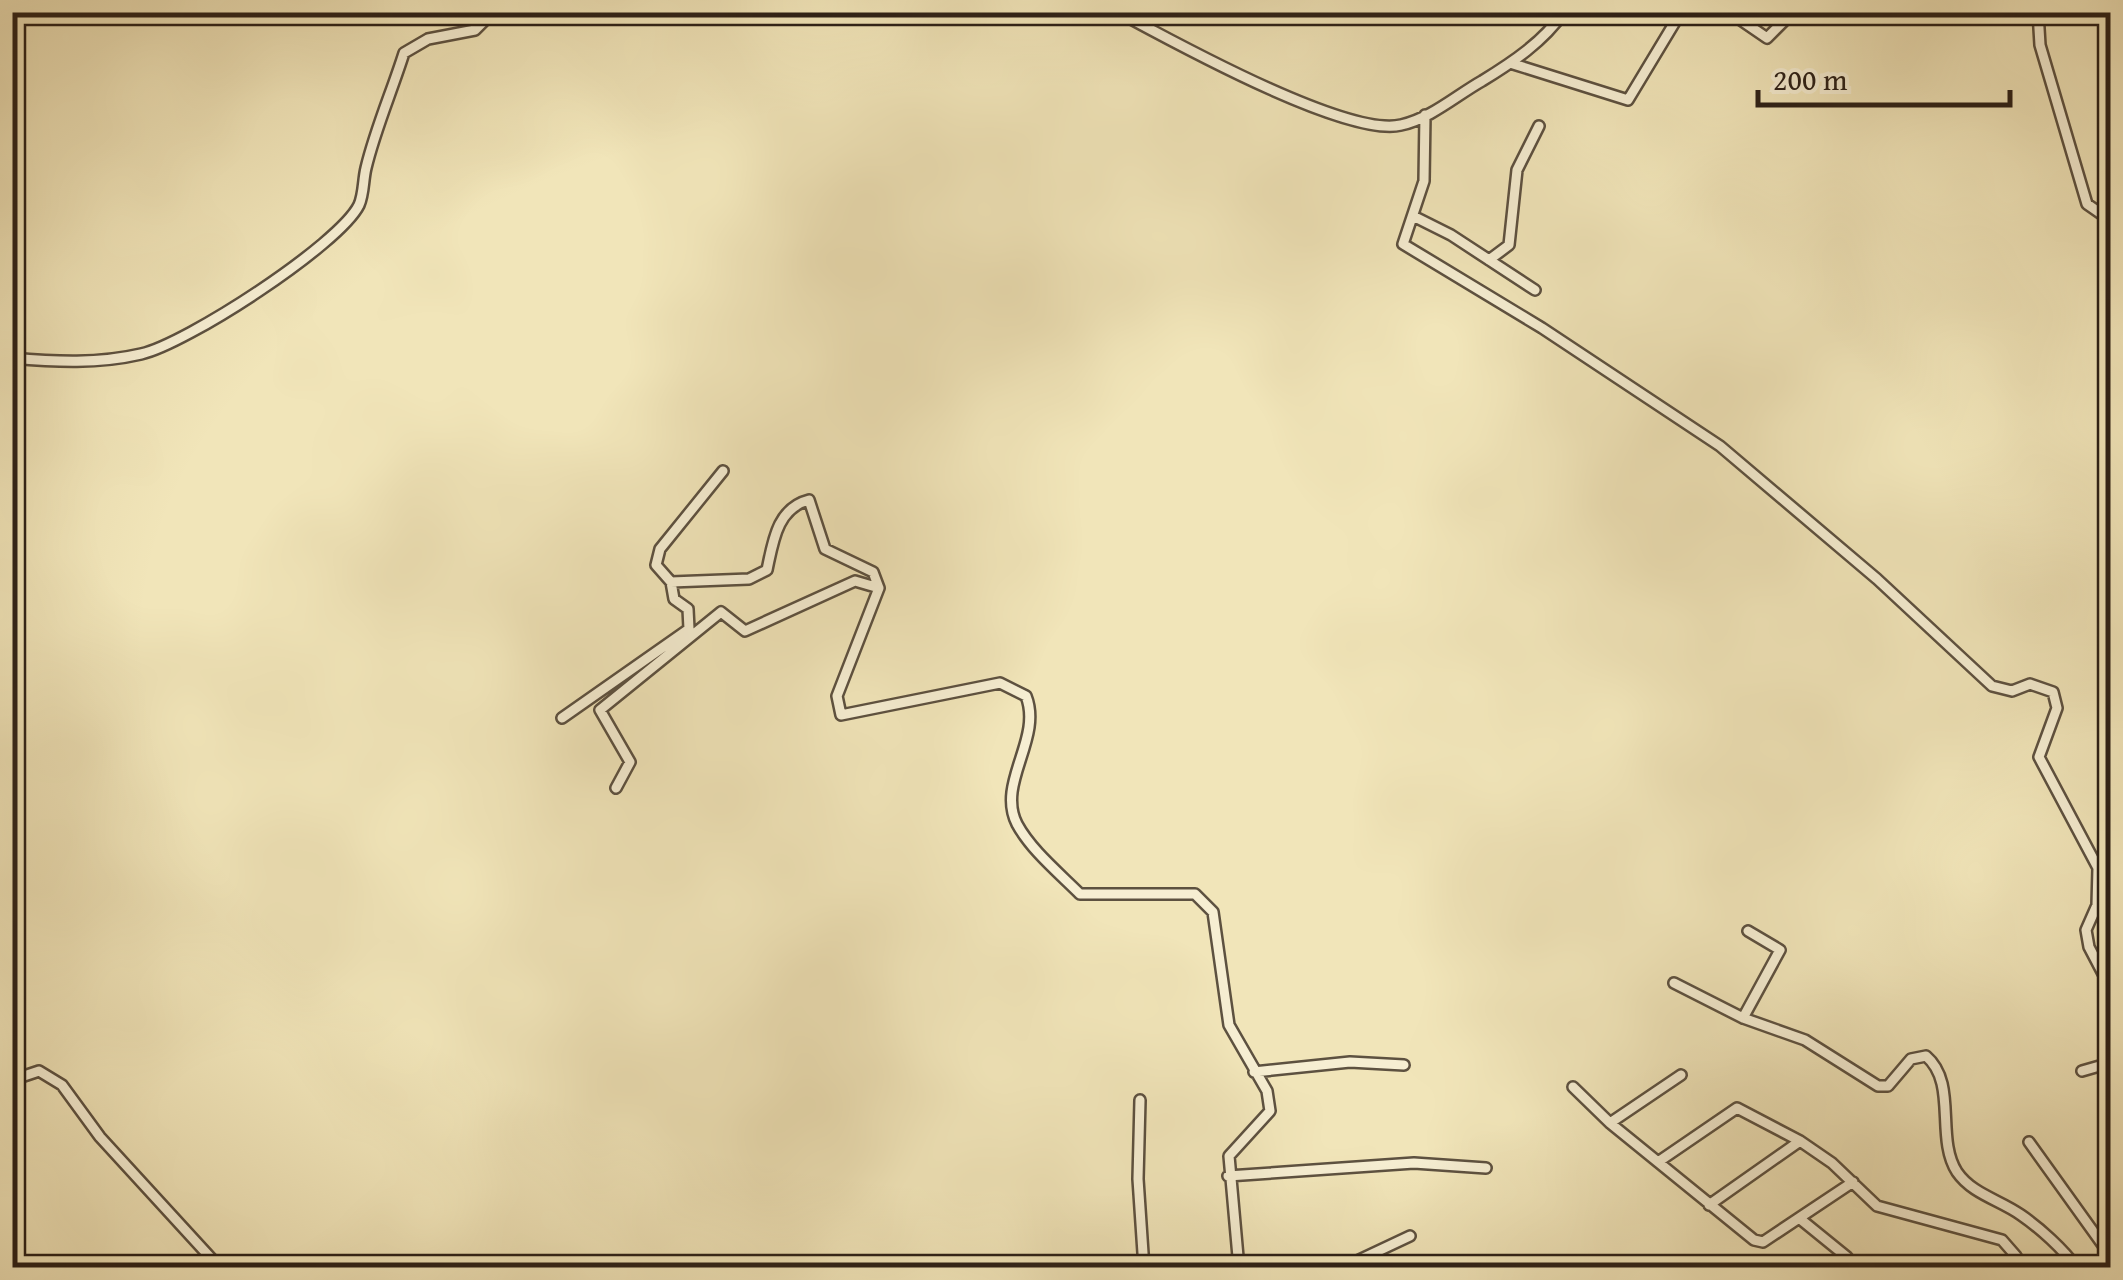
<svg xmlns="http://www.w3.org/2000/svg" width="2123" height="1280" font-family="'Gentium Book Plus',serif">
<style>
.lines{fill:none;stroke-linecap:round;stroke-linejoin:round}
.minor-casing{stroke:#5d5140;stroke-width:14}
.minor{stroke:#f6eed2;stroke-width:9}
</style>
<rect width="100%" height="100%" fill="#f1e5b9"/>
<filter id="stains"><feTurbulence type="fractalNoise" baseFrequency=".002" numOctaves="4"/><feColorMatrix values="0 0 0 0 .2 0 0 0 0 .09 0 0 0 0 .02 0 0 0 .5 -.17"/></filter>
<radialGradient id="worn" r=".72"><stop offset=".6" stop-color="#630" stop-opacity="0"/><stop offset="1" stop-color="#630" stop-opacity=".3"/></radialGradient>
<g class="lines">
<defs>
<path id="minor" d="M1118 12C1172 41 1347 138 1401 125 1430 119 1457 95 1482 81 1513 62 1543 42 1564 12
M1729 12 1767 38 1793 12
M2038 12 2040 45 2087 204 2110 220
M1510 63 1628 100 1681 12
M1425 115 1424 181 1403 244 1542 328 1720 446 1877 579 1992 686 2012 691 2030 684 2053 692 2057 708 2039 757 2098 868 2097 905 2086 930 2089 947 2110 987
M1413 216 1451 235 1535 290
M1489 260 1509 245 1517 170 1539 126
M12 358C56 362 98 364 141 354 186 344 339 245 359 205 364 194 363 180 366 168 375 130 392 91 404 53L428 39 475 30 493 12
M671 582 656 565 660 549 723 471
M562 718 689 629 688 609 674 599 671 582 749 579 767 570C773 542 777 508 809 500L825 549 873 572 879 588
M616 788 630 762 600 710 721 612 745 631 855 581 879 588 837 696 841 715 1000 683 1026 696C1043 739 996 783 1017 824 1031 850 1059 873 1080 894H1195L1213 912 1229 1025 1267 1091 1270 1111 1229 1156 1239 1268
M1674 983 1743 1018 1805 1040 1878 1086H1888L1911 1059 1926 1056C1958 1083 1935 1138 1957 1172 1972 1194 2000 1200 2021 1215 2040 1228 2063 1249 2077 1268
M1743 1018 1780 950 1748 931
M2082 1071 2110 1063
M1254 1072 1350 1062 1404 1065
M12 1080 39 1071 62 1085 100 1137 220 1268
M1573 1087 1610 1123 1754 1240 1763 1242 1853 1182
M1140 1100 1138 1179 1144 1268
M1610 1123 1681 1075
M2029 1142 2110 1255
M1658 1162 1737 1108 1800 1141 1832 1163 1877 1206 2002 1240 2016 1256 2012 1268
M1228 1176 1414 1163 1486 1168
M1709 1205 1800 1141
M1799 1218 1847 1257 1838 1268
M1342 1268 1376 1252
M1382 1268 1376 1252 1410 1236"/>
</defs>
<use href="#minor" class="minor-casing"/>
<use href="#minor" class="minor"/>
</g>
<rect width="2123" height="1280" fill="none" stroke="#f1e5b9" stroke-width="50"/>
<rect x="15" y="15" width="2093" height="1250" fill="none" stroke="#2c2017" stroke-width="5"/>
<rect x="25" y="25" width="2073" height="1230" fill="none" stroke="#2c2017" stroke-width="2.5"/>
<path d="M1758 90v15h252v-15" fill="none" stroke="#2c2017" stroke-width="5"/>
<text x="1773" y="90" font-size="30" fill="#2c2017" stroke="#f6eed2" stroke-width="8" paint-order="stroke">200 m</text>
<rect width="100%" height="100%" filter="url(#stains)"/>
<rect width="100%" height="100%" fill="url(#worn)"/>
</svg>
